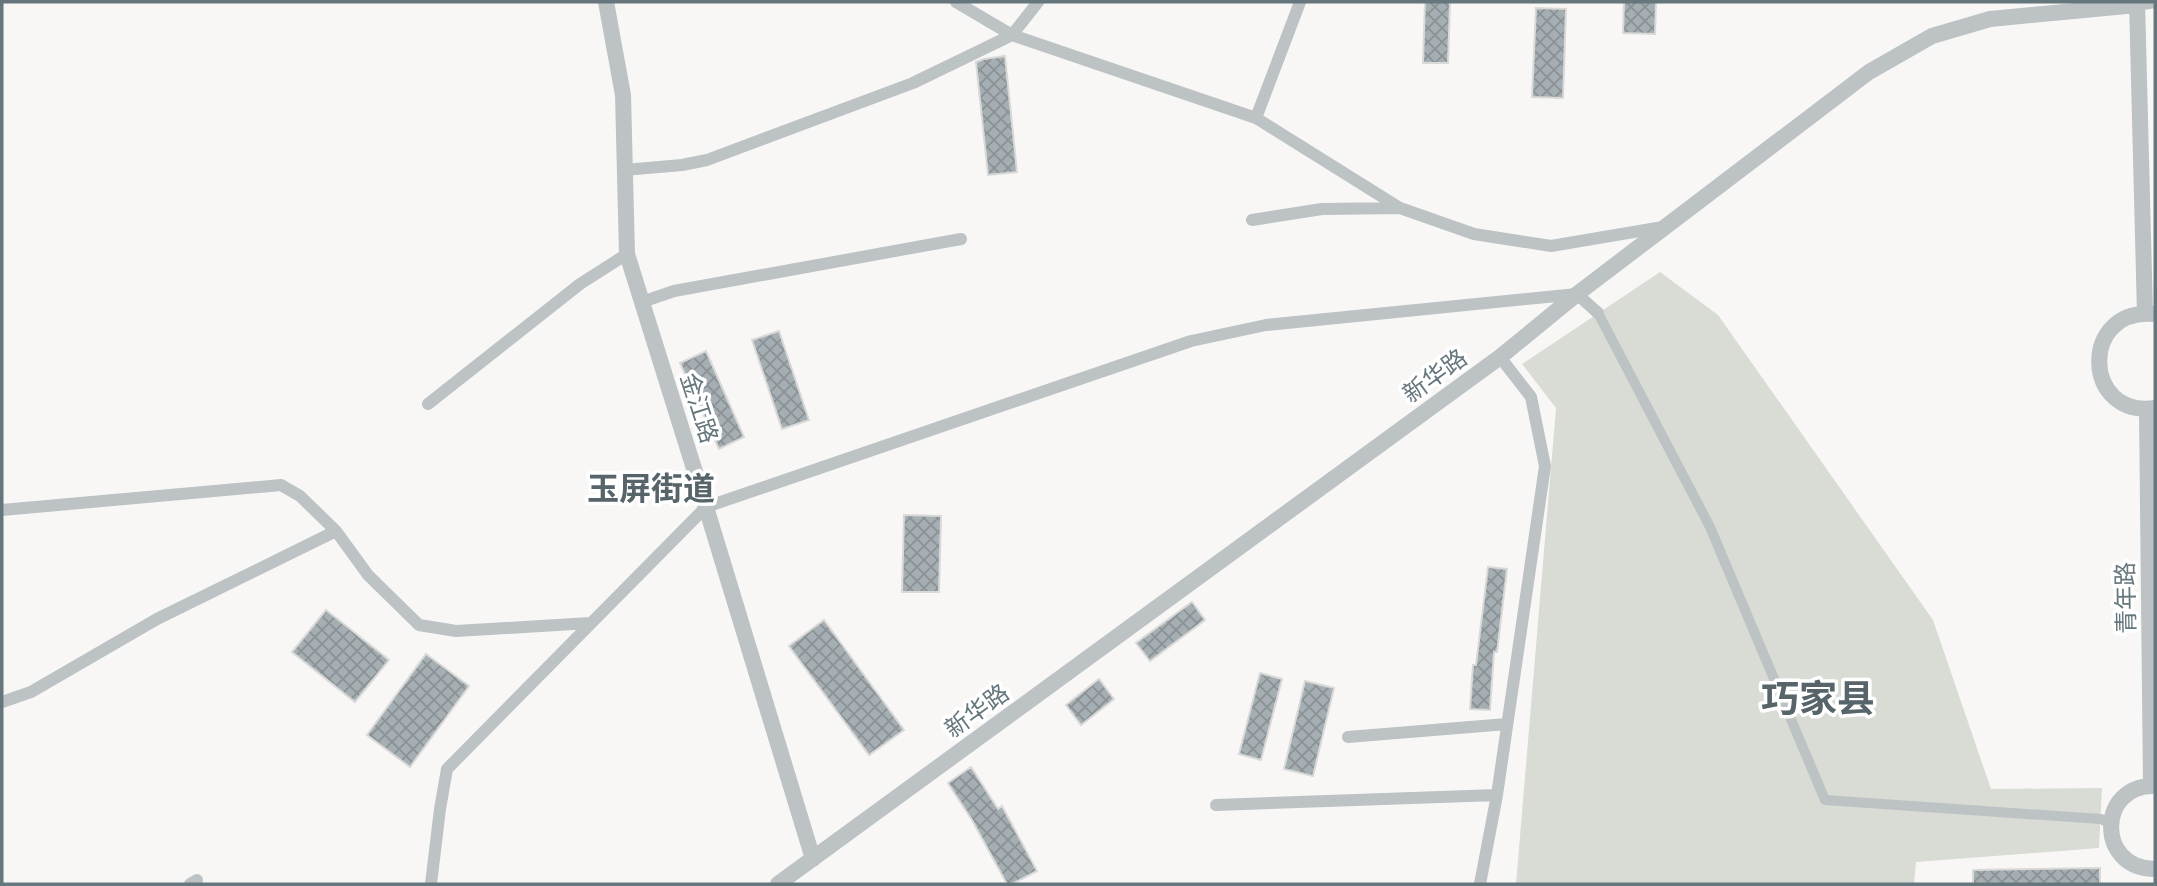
<svg xmlns="http://www.w3.org/2000/svg" width="2157" height="886" font-family="Manrope,'Noto Sans SC',sans-serif">
<style>
.green{fill:#d8dcd5}
.building{fill:url(#building-cross-hatch);stroke:#d9d9d8;stroke-width:2}
.lines{fill:none;stroke-linecap:round;stroke-linejoin:round}
.pedestrian{stroke:#bdc2c5;stroke-width:10}
.minor{stroke:#bdc2c5;stroke-width:12}
.tertiary{stroke:#bdc2c5;stroke-width:16}
.labels{text-anchor:middle;stroke-width:7;stroke-linejoin:round;paint-order:stroke}
.street-label{font-size:24px;fill:#66767d;stroke:#fff}
.district-label{font-size:32px;font-weight:bold;fill:#576469;stroke:#fff}
.town-label{font-size:38px;font-weight:bold;fill:#576469;stroke:#fff}
</style>
<defs>
<pattern id="building-cross-hatch" width="8" height="8" patternUnits="userSpaceOnUse" patternTransform="scale(1.75)"><rect width="8" height="8" fill="#a5aeb2"/><path d="M0 0l8 8M0 8l8-8" fill="none" stroke="#8a9296"/></pattern>
</defs>
<rect width="100%" height="100%" fill="#f8f7f5"/>
<path class="green" d="M1660 272 1718 315 1933 620 1991 789 2102 788 2099 848 1916 862 1914 884H1516L1556 408 1522 364Z"/>
<path class="building" d="M1425 2H1450L1448 63H1423Z
M1624 2H1656L1655 34 1623 33Z
M1536 8 1566 9 1563 98 1532 97Z
M1005 56 1017 172 988 175 976 62 984 59Z
M779 331 809 420 782 429 752 340Z
M706 351 744 437 719 449 680 363Z
M904 515 941 516 939 592H902Z
M1488 567 1507 569 1497 652H1494L1490 710 1470 709 1473 665H1476Z
M1192 602 1205 620 1150 661 1136 643Z
M326 610 389 660 355 702 292 652Z
M824 620 904 730 869 755 789 646Z
M426 654 469 686 410 767 367 735Z
M1260 673 1282 679 1261 760 1239 754Z
M1099 679 1114 699 1081 725 1066 705Z
M1305 681 1334 688 1313 776 1284 769Z
M971 767 998 809 1002 806 1037 871 1012 884H1007L972 820 948 783Z
M2100 868V884H1973V870Z"/>
<g class="lines">
<path class="pedestrian" d="M1598 313 1710 527 1825 800 2101 819 2111 824"/>
<path class="minor" d="M956 2 1012 35 1256 118 1400 208 1474 234 1551 246 1663 227
M2137 5 2155 2
M1256 118 1300 2
M624 170 682 165 707 160 913 83 1012 35 1038 2
M1252 220 1322 209 1399 208
M642 302 674 291 961 239
M428 404 580 284 627 254
M2 510 281 485 300 496 336 531 368 575 419 625 456 631 590 623
M2 702 31 692 157 619 336 531
M1348 737 1507 724
M1216 805 1497 795
M190 884 197 880
M431 884 440 809 447 769 706 507 1191 341 1266 325 1577 294 1598 313
M1480 884 1497 795 1545 466 1531 397 1500 357"/>
<path class="tertiary" d="M606 2 623 95 627 254 706 507 813 859
M2137 2 2145 314
M2153 314C2080 308 2082 418 2155 408
M2147 409 2151 786
M2155 786C2097 784 2096 869 2155 869
M778 884 1500 357 1577 294 1869 72 1932 36 1990 19 2137 5"/>
</g>
<g class="labels">
<g class="street-label">
<text transform="translate(1435 376) rotate(-36)" y="8">新华路</text>
<text transform="translate(699 408) rotate(72)" y="8">金江路</text>
<text transform="translate(2126 598) rotate(-91)" y="8">青年路</text>
<text transform="translate(977 711) rotate(-36)" y="8">新华路</text>
</g>
<g class="district-label">
<text x="651" y="500">玉屏街道</text>
</g>
<g class="town-label">
<text x="1818" y="712">巧家县</text>
</g>
</g>
<rect width="2157" height="886" fill="none" stroke="#66767d" stroke-width="7"/>
</svg>
